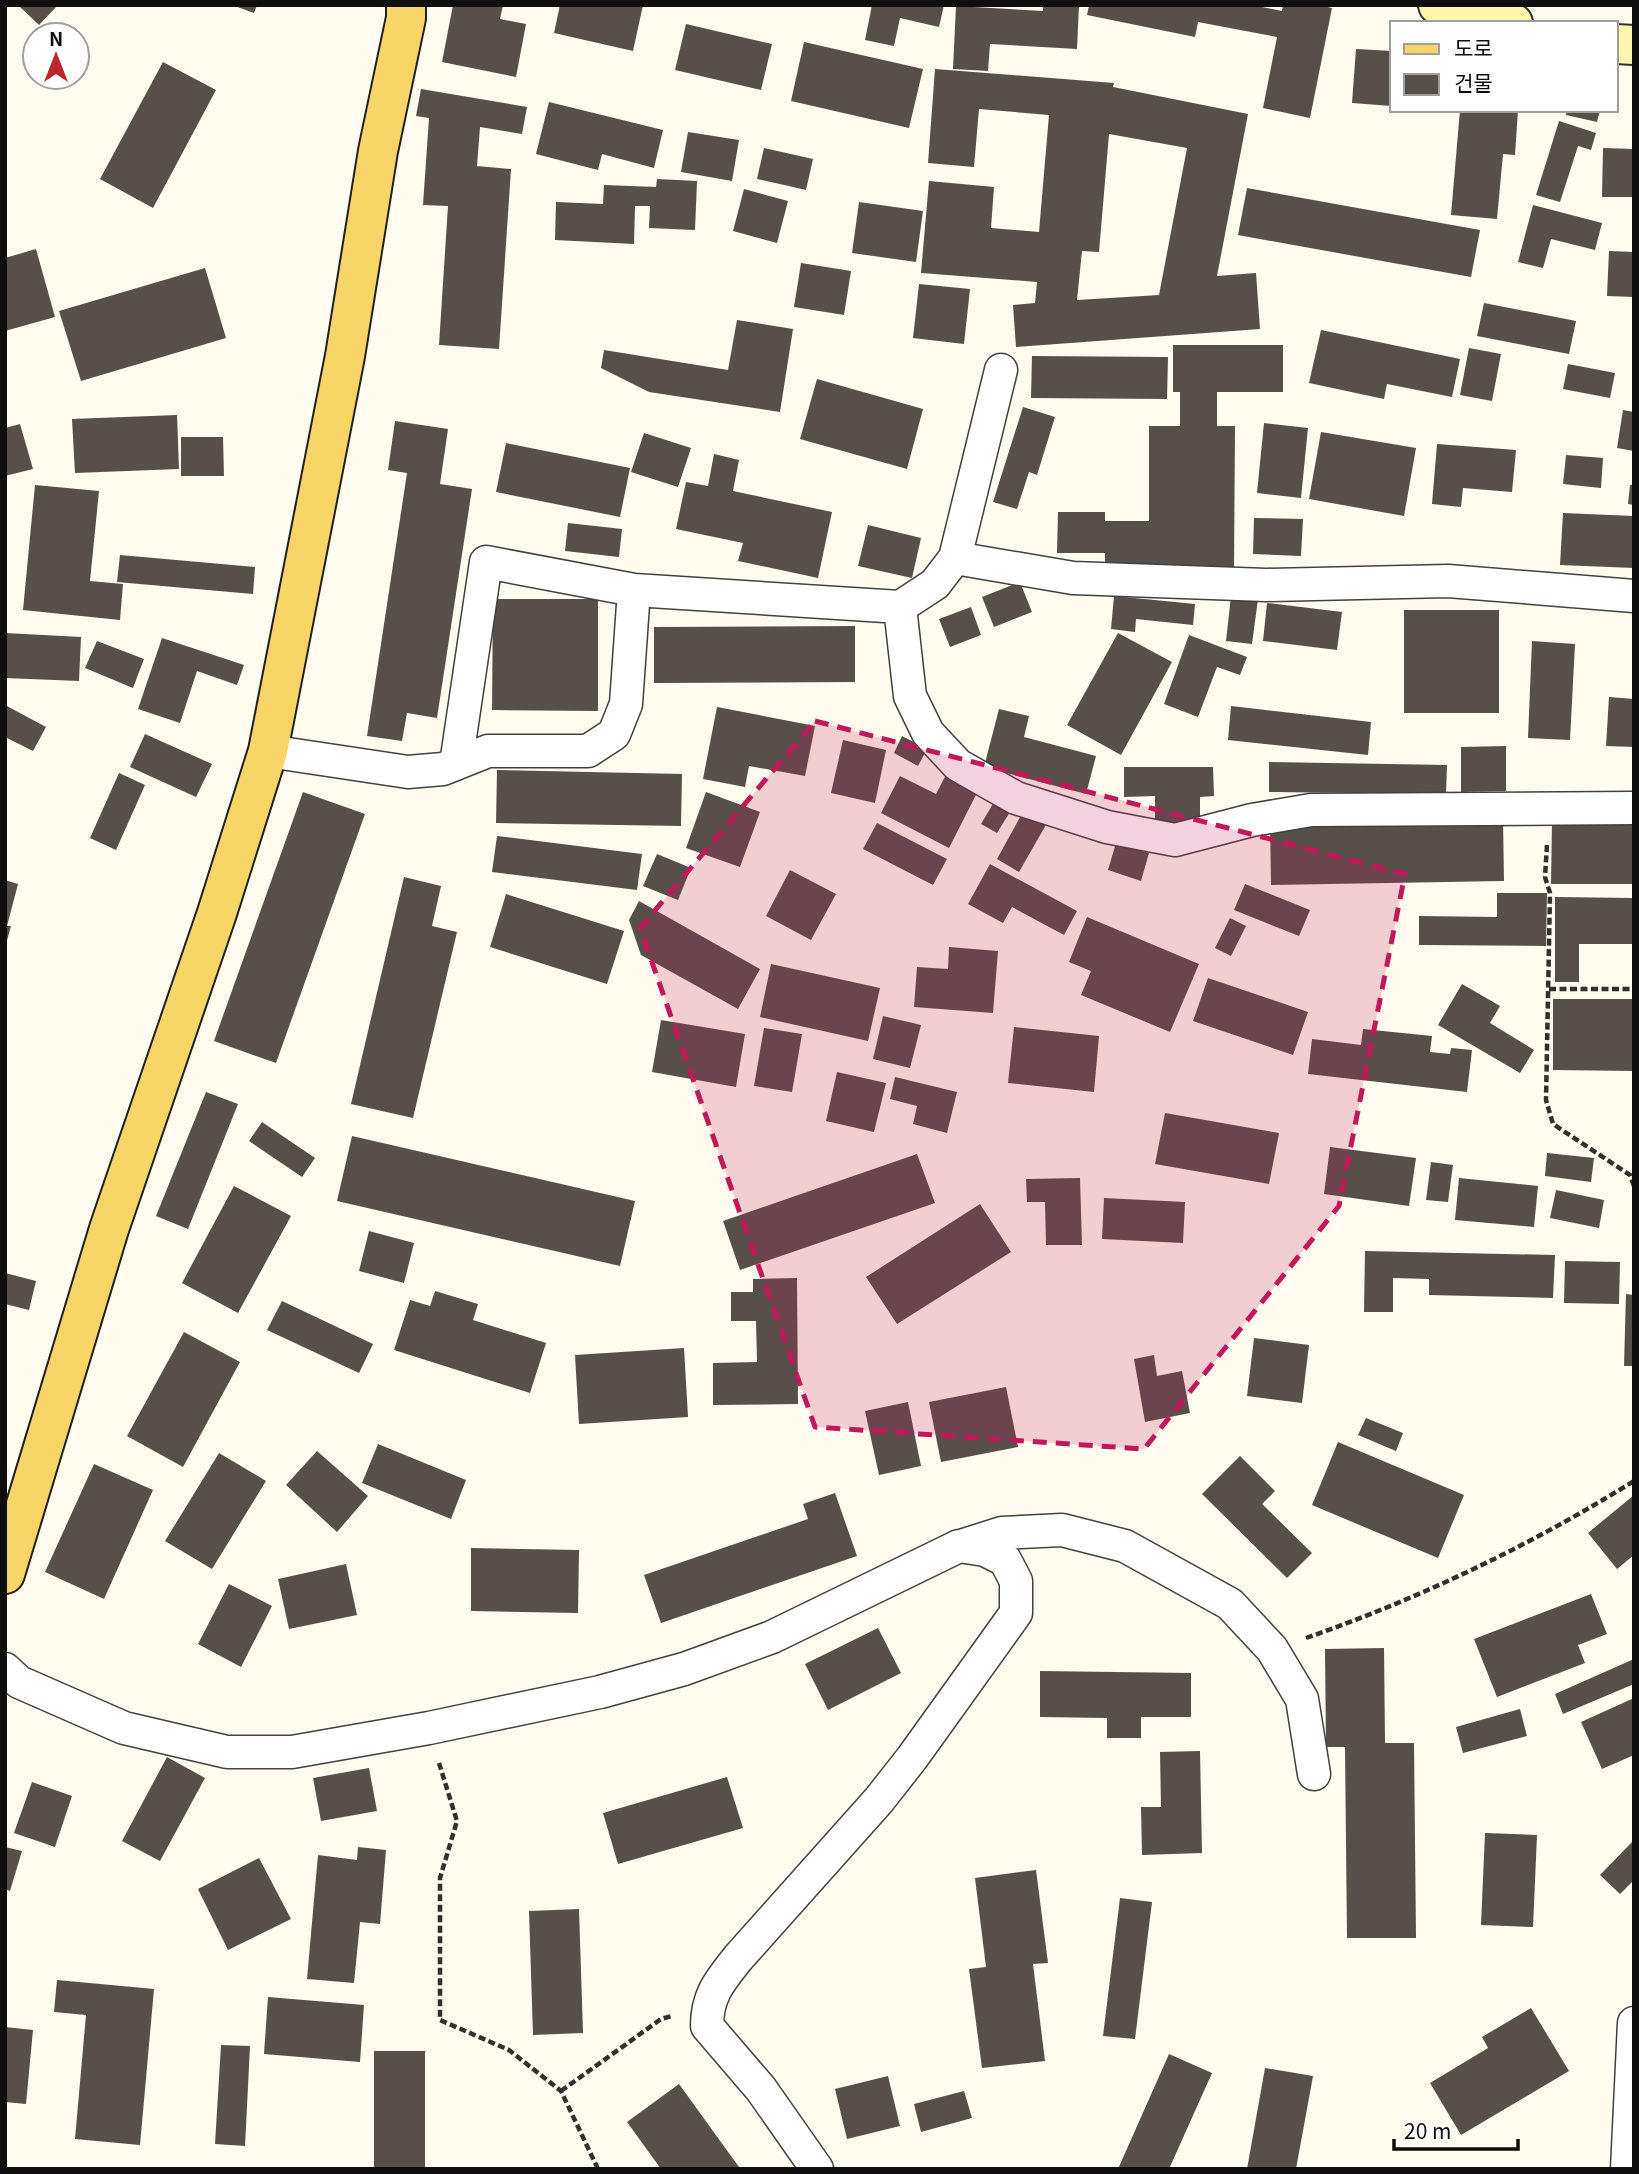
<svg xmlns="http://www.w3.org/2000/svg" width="1639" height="2174" font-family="Georgia,'Noto Sans KR',serif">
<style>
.building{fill:#574f4a;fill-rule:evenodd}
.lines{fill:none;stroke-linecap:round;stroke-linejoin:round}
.street-casing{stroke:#414141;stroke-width:35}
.secondary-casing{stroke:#303030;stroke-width:42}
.primary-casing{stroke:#1f1f1f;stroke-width:42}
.path{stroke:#303030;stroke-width:4.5;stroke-dasharray:7 3.5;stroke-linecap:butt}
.street{stroke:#fff;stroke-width:32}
.secondary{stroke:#fef6ab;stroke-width:38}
.primary{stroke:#f7d667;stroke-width:38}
.marked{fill:#c2185b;fill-opacity:0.2;stroke:#c2185b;stroke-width:5;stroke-dasharray:14 9;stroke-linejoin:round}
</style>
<rect width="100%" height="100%" fill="#fffcef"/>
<path class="building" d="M18 5H58L39 25Z
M232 5H257L254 13Z
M453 5H503L500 19 526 24 516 77 442 62Z
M560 5H643L633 51 554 33Z
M872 5H944L939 27 900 18 894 46 865 40Z
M1043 5H1079L1077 49 990 44 988 71 953 69 956 6 1043 11Z
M1089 5H1252L1282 11 1283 5H1319L1332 8 1310 118 1263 108 1277 37 1198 22 1195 37 1087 15Z
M686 24 772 44 761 90 675 70Z
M804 42 923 69 909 128 791 101Z
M1356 49 1392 51V106L1352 103Z
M163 62 216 90 153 208 100 179Z
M935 69 1114 83 1113 87 1248 114 1217 276 1256 273 1260 329 1016 347 1013 305 1035 303 1037 282 921 273 929 181 994 187 991 228 1039 232 1049 115 979 109 974 167 928 163ZM1109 134 1187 148 1159 295 1077 300 1082 251 1099 252Z
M421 89 527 107 522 134 480 127 477 166 511 169 499 349 439 345 448 206 423 205 429 118 416 116Z
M549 102 663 130 654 168 602 154 598 170 536 154Z
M1460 110H1518L1515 155 1503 154 1497 219 1451 215Z
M1567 110H1600L1597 122 1566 115Z
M1559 121 1596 133 1591 150 1578 146 1560 202 1536 195Z
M688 132 739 140 732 181 681 172Z
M764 148 813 159 806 190 757 179Z
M1603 148 1634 149V197H1602Z
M657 179 697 181 695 230 649 228 650 206H635L634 244 555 240 556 202 603 204 604 185 656 187Z
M1247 188 1480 230 1471 277 1238 235Z
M744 189 788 201 777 243 733 231Z
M859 202 923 211 916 262 852 253Z
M1533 205 1602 223 1595 250 1551 239 1543 268 1518 262Z
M36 249 55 317 5 331V258Z
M1609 251 1634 252V297L1607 296Z
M801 263 851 271 844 315 794 307Z
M205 268 226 338 81 381 59 311Z
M919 284 970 289 964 344 913 338Z
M1484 303 1576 321 1569 354 1477 336Z
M737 320 793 329 780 412 649 392 601 368 604 350 728 370Z
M1321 330 1460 359 1452 397 1387 384 1384 399 1309 383Z
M1173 345H1283V392H1217V426H1235L1234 569 1105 568V553H1057L1058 512H1105V521H1149V426H1180V392H1173Z
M1469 348 1501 354 1492 401 1460 395Z
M1032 356 1168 357 1167 399 1031 398Z
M1568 364 1615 373 1610 398 1563 389Z
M817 379 923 409 907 469 800 439Z
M1023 407 1055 417 1037 475 1029 472 1017 509 993 502Z
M1623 410 1634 412V451L1617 448Z
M177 415 179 469 75 473 72 419Z
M395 421 448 429 440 484 472 489 437 718 407 713 402 741 367 736 407 473 388 470Z
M1264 423 1308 428 1301 498 1257 493Z
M20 424 33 469 5 476V428Z
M1321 432 1416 448 1404 516 1309 499Z
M644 433 691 448 678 487 631 472Z
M181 437H223L224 476H181Z
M506 443 630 468 620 517 496 492Z
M1437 444 1516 450 1512 492 1463 488 1461 507 1432 504Z
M714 454 739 460 733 491 832 512 818 578 738 561 743 543 676 529 686 482 708 486Z
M1566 455 1603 458 1601 488 1563 484Z
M35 485 99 491 90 581 123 584 120 620 23 610Z
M1630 485H1634V505L1628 504Z
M1563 513 1634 516V568L1560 565Z
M1254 518 1303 519 1301 556 1253 554Z
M568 523 622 529 619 557 565 551Z
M868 525 921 538 912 578 858 566Z
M120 555 255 567 253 594 117 582Z
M1020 582 1032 612 994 627 982 597Z
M1114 596 1195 604 1193 625 1136 619 1135 632 1111 629Z
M1231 596 1258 599 1252 644 1226 641Z
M493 599H598V711L492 710Z
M1267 603 1342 612 1337 650 1263 641Z
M971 607 981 635 950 647 939 619Z
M1404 610H1499V713H1404Z
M855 626V682L654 683V627Z
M5 633 81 637 79 681 5 678Z
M1118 633 1172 662 1121 755 1067 725Z
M1189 635 1247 657 1240 675 1217 667 1198 717 1164 704Z
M162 638 244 665 237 685 197 671 180 723 138 709Z
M97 641 144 659 133 688 85 668Z
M1532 641 1575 644 1570 740 1528 738Z
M1609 697 1634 699V747L1606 746Z
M5 705 46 727 33 751 5 737Z
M1231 706 1371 722 1368 755 1228 740Z
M717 707 815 726 805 776 749 766 745 787 703 779Z
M999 709 1029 716 1024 737 1096 756 1086 794 984 767Z
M145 734 212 764 196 797 130 767Z
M902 736 927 749 918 766 894 753Z
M843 740 886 750 875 803 831 793Z
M1506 746V791L1461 792V747Z
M1269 762 1447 765 1446 794 1269 792Z
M1124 767H1213L1214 796 1200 797V825H1155V796L1124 797Z
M497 770 682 774 681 826 496 823Z
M948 771 980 787 949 848 881 813 900 776 936 794Z
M119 773 145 785 116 850 90 838Z
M303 792 365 814 276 1063 214 1041Z
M706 792 760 812 740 867 686 848Z
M994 802 1010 812 997 833 981 824Z
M1024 810 1047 823 1019 872 997 859Z
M1503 819 1504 881 1271 885 1270 822Z
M1552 821 1634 822V884H1551Z
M877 823 947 859 933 885 863 849Z
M497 836 642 854 637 890 492 872Z
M1116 843 1149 853 1141 881 1108 870Z
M657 854 691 868 678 900 643 886Z
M990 864 1077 911 1064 935 1012 907 1003 923 968 904Z
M790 870 836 894 811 940 766 916Z
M404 877 441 886 432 926 457 932 413 1118 351 1104Z
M5 880 18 884 7 926H11L6 944Z
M1245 884 1310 910 1299 936 1234 910Z
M1497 893H1547L1546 946 1419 945V916L1497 917Z
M506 894 624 931 607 984 490 947Z
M1555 897 1634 898V944H1579V982H1555Z
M639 901 760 969 738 1009 641 955 629 920Z
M1087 917 1199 964 1170 1032 1081 995 1091 971 1069 962Z
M1230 918 1246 926 1231 956 1215 948Z
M949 947 998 951 993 1013 914 1007 917 967 948 969Z
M771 964 880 988 868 1041 760 1017Z
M1208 978 1308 1012 1293 1055 1193 1021Z
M1462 984 1500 1006 1490 1023 1534 1050 1520 1073 1438 1025Z
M1553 999H1634V1071L1553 1070Z
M883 1016 921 1025 910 1068 873 1059Z
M661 1020 745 1034 736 1087 652 1072Z
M1014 1027 1099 1036 1094 1092 1008 1083Z
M764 1028 802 1034 792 1092 754 1086Z
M1363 1029 1432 1036 1430 1052 1450 1054 1451 1048 1472 1050 1467 1092 1308 1074 1312 1039 1361 1045Z
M837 1072 886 1083 874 1132 826 1121Z
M895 1077 957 1092 947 1133 913 1124 917 1106 890 1099Z
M206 1092 238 1104 188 1229 156 1216Z
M1165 1113 1279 1133 1269 1184 1155 1164Z
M262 1122 315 1158 302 1177 249 1141Z
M352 1136 635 1201 620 1266 337 1201Z
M1330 1147 1416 1158 1409 1206 1324 1194Z
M1547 1153 1594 1158 1591 1182 1545 1176Z
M917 1154 935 1203 740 1270 723 1221Z
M1431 1162 1453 1165 1448 1202 1426 1200Z
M1080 1178 1082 1245H1046L1045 1202H1027L1026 1179Z
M1459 1178 1538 1186 1534 1227 1455 1220Z
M234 1186 291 1216 238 1313 182 1283Z
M1556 1190 1604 1200 1599 1228 1550 1218Z
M1104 1198 1185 1202 1183 1243 1102 1239Z
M980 1204 1011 1252 897 1324 866 1277Z
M369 1231 414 1243 404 1283 359 1271Z
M1365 1251 1555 1255 1553 1298 1429 1295V1279L1393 1278V1312H1364Z
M1565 1261 1620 1262 1619 1304 1564 1303Z
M5 1273 36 1281 29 1310 5 1304Z
M797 1278 798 1404 713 1405V1363L757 1362 756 1321H731V1292H753V1279Z
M435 1291 478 1304 473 1320 546 1343 530 1393 394 1350 410 1300 430 1306Z
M1626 1294 1634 1295V1366H1624Z
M282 1301 373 1344 359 1373 267 1330Z
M184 1332 240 1362 183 1467 127 1436Z
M1254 1338 1309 1345 1302 1403 1247 1396Z
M684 1348 688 1417 579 1424 575 1355Z
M1154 1355 1157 1376 1182 1371 1190 1413 1145 1422 1134 1359Z
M1006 1387 1018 1447 941 1462 929 1402Z
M908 1402 921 1466 879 1475 865 1411Z
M1366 1418 1403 1433 1396 1451 1358 1435Z
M1338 1442 1464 1495 1438 1558 1312 1505Z
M378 1444 466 1480 451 1519 362 1483Z
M317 1451 368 1496 337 1532 286 1485Z
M219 1453 266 1481 212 1569 165 1541Z
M1240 1456 1275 1491 1262 1504 1312 1553 1287 1578 1202 1494Z
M94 1464 153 1490 104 1599 45 1572Z
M835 1493 857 1556 661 1623 644 1575 808 1519 803 1504Z
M1634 1495V1555L1617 1569 1588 1533Z
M471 1548 579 1550 578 1613 471 1611Z
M346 1564 357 1615 289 1629 278 1579Z
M229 1584 272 1606 241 1667 198 1644Z
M1591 1594 1607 1634 1578 1645 1585 1663 1497 1697 1474 1639Z
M878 1628 901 1673 828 1710 805 1664Z
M1384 1648 1385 1743H1414L1416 1938H1347L1345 1747H1326L1325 1649Z
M1634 1659V1684L1563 1714 1555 1694Z
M1040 1671 1191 1673V1717H1141V1738H1107V1718L1040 1717Z
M1634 1698V1755L1602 1769 1581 1722Z
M1520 1709 1527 1736 1463 1753 1456 1727Z
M1200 1751 1202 1853 1142 1855 1141 1807H1161L1160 1752Z
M167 1757 205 1778 160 1861 122 1841Z
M369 1768 377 1811 321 1821 313 1778Z
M727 1777 743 1828 618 1864 603 1813Z
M32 1782 72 1796 55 1847 14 1833Z
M1485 1833 1537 1835 1533 1927 1481 1925Z
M1634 1840V1880L1620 1894 1600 1875Z
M5 1847 22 1851 10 1891 5 1889Z
M358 1847 386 1850 380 1924 360 1922 354 1983 307 1979 318 1855 357 1860Z
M259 1858 291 1919 228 1950 198 1889Z
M1036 1870 1048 1963 1033 1964 1045 2061 982 2068 969 1969 986 1967 975 1878Z
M1120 1898 1152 1902 1135 2039 1103 2036Z
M579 1909 583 2033 533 2035 529 1911Z
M57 1980 154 1989 140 2145 75 2139 86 2015 54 2012Z
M268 1997 364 2005 360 2062 264 2054Z
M1531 2008 1569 2071 1461 2135 1430 2083 1488 2048 1482 2037Z
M5 2027 33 2030 26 2104 5 2102Z
M221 2045 250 2046 245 2146 215 2144Z
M374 2051H425V2169H374Z
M1169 2054 1212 2073 1169 2169H1118Z
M1265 2068 1313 2076 1296 2169H1247Z
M888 2076 900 2126 847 2139 835 2089Z
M679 2084 739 2167 737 2169H661L627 2122Z
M964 2091 972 2118 921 2132 914 2104Z"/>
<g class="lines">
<defs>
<path id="street" d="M955 558 1073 578 1266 585 1448 581 1634 596
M900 607 910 696 928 733 958 765 1016 798 1107 827 1175 840 1252 820 1311 810 1634 808
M268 751 408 772 443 769 488 751H588L614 734 626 704 634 590
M456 764 486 562 634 590 900 607 935 584 955 558 1001 370
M961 1546 1002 1533 1062 1530 1125 1546 1230 1604 1272 1649 1302 1699 1314 1774
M5 1669 19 1682 124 1728 227 1752H292L429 1728 600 1692 684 1669 772 1637 959 1546 985 1550 1005 1560 1016 1581V1613L912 1758 879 1800 738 1958C720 1981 707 1995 707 2026L761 2089 817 2169
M1627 2169 1634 2023"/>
<path id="secondary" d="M1438 5 1513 23
M1616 44 1634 45"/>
<path id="primary" d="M5 1574 109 1229 217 913 268 751 345 356 378 151 406 18V5"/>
</defs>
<use href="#street" class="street-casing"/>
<use href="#secondary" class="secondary-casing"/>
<use href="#primary" class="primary-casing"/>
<path class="path" d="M1547 845 1545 877 1550 893 1546 1100 1553 1124 1630 1175 1634 1186
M1549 989H1634
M1306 1638C1421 1598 1531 1545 1634 1481
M439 1763 457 1821 440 1878V2020L509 2050 561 2091 598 2169
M561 2091 661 2019 672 2016"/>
<use href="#street" class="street"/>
<use href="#secondary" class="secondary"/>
<use href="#primary" class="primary"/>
</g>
<path class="marked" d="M815 721 1405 874 1339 1206 1144 1449 815 1427 640 928Z"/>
<rect width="1639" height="2174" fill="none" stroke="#0e0e0e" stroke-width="14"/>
<rect x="1390" y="21" width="228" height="91" fill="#ffffff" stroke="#9f9f9f" stroke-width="2"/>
<rect x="1404" y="44" width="35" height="10" fill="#f7d667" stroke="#9f9f9f" stroke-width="2"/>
<text x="1454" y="56" font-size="21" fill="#0e0e0e">도로</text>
<rect x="1404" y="74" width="35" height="21" fill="#574f4a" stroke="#9f9f9f" stroke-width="2"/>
<text x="1454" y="91" font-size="21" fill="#0e0e0e">건물</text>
<g transform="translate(56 56)"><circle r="33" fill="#ffffff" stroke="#9f9f9f" stroke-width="2"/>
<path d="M0-5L12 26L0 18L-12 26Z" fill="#bd272b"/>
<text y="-10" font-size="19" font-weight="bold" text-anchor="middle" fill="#0e0e0e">N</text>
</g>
<path d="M1394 2139v10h124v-10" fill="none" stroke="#0e0e0e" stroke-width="3.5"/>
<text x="1404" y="2139" font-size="21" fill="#0e0e0e" stroke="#ffffff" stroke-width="5" paint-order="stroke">20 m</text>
</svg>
